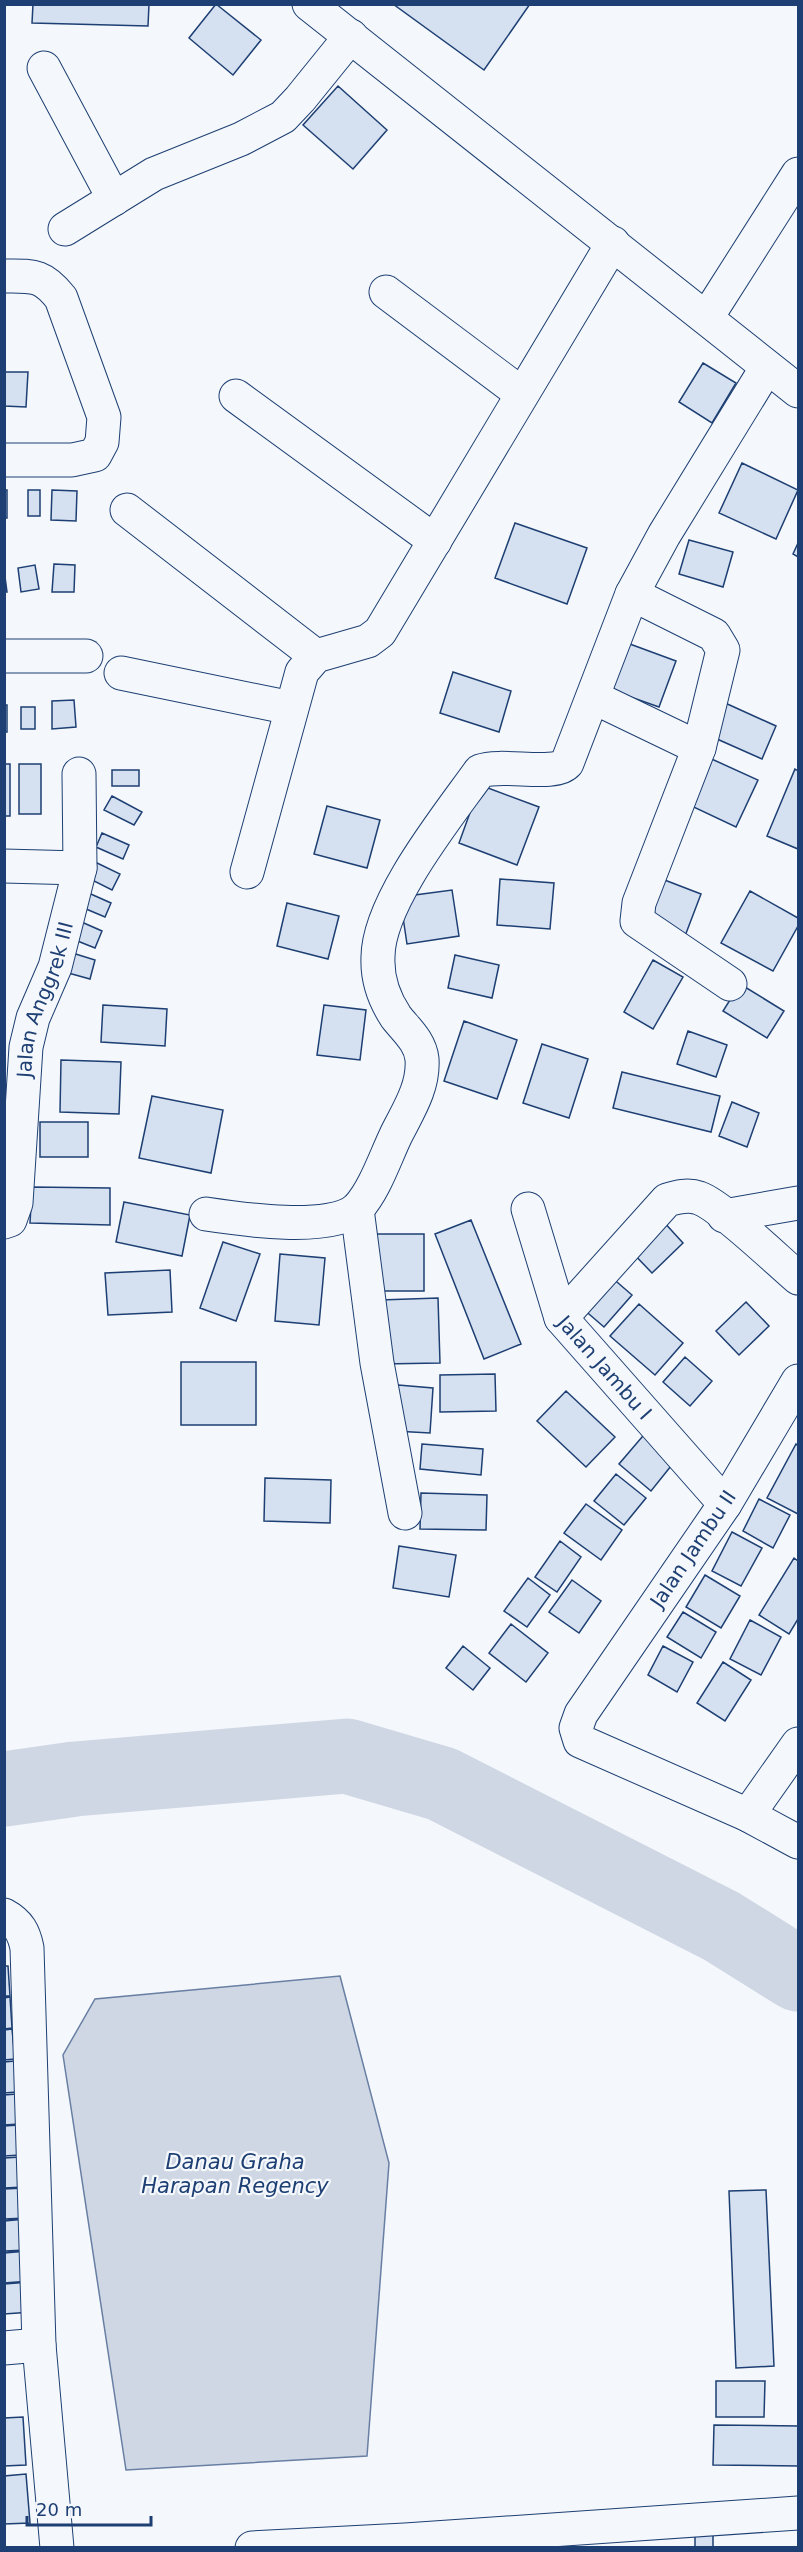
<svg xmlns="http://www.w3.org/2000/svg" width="803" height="2552" font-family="'DejaVu Sans',sans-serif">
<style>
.water{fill:#cfd7e4;stroke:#687fa3;stroke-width:1.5}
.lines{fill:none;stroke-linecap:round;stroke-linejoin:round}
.river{stroke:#cfd7e4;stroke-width:75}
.building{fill:#d5e0f0;stroke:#1d3f73;stroke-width:1.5}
.minor-casing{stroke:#1d3f73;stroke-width:35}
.minor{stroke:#f4f7fb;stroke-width:33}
.labels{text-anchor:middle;stroke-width:4.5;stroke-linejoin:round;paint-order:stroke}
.street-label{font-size:20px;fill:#1d3f73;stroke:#f4f7fb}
.water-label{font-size:21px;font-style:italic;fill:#1d3f73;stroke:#f4f7fb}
</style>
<rect width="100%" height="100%" fill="#f4f7fb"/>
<path class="water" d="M340 1976 389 2163 367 2456 126 2470 63 2055 95 1999Z"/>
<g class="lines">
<path class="river" d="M4 1789 75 1779 347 1756 442 1784 721 1926 798 1974"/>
</g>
<path class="building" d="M33 4H149L148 26 32 23Z
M216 4 261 40 233 75 189 38Z
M393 4H530L484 70Z
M338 86 387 130 353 169 303 125Z
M703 363 736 383 712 423 679 402Z
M4 372H28L26 407 4 406Z
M742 463 798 490 776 539 719 513Z
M4 490H7V518H4Z
M28 490H40V516H28Z
M52 490 77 491 76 521 51 520Z
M515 523 587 548 567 604 495 578Z
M689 540 733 552 723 587 679 574Z
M798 543V557L793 554Z
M54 564 75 565 74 592H52Z
M35 565 39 589 21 592 18 568Z
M4 569 7 592H4Z
M619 640 676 661 659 707 602 687Z
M453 672 511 691 499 732 440 713Z
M74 700 76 727 52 729V701Z
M723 702 776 726 762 759 708 735Z
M4 705H7V732H4Z
M21 707H35V729H21Z
M705 756 758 780 736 827 685 803Z
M4 764H10V816H4Z
M19 764H41V814H19Z
M795 769 798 771V849L767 836Z
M112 770H139V786H112Z
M480 785 539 807 517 865 459 843Z
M112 796 142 812 134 825 104 810Z
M327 806 380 820 367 868 314 854Z
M102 833 129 845 123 859 96 847Z
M95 862 120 874 112 890 88 878Z
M500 879 554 883 550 929 497 925Z
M662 879 701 894 685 936 646 922Z
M452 890 459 936 407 944 400 897Z
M84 891 111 903 105 917 79 906Z
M750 891 798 918V926L773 971 721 943Z
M287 903 339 916 328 959 277 946Z
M77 920 102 931 95 948 70 938Z
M66 951 95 960 90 979 61 971Z
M455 955 499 965 492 998 448 988Z
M653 960 683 977 653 1029 624 1012Z
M740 984 784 1011 767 1038 723 1011Z
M103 1005 167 1009 165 1046 101 1042Z
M324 1005 366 1010 360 1060 317 1055Z
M464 1021 517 1040 497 1099 444 1081Z
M688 1031 727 1045 716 1077 677 1064Z
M542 1044 588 1059 569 1118 523 1103Z
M61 1060 121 1062 119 1114 60 1112Z
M622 1072 720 1096 711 1132 613 1108Z
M152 1096 223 1110 211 1173 139 1158Z
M732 1102 759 1113 747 1147 719 1136Z
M40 1122H88V1157H40Z
M32 1187 110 1188V1225L30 1223Z
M124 1202 190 1215 182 1256 116 1242Z
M471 1220 521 1344 484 1359 435 1234Z
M662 1220 683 1243 652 1273 630 1250Z
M371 1234H424V1291H371Z
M223 1242 260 1254 236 1321 200 1308Z
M280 1254 325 1258 319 1325 275 1321Z
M170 1270 172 1312 108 1315 105 1273Z
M610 1276 632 1295 604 1327 582 1308Z
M438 1298 440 1363 382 1364 380 1300Z
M746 1302 769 1326 739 1355 716 1331Z
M639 1304 683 1343 655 1375 610 1336Z
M685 1357 712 1381 690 1406 663 1382Z
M181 1362H256V1425H181Z
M495 1374 496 1411 440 1412V1375Z
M398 1385 433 1388 430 1433 394 1431Z
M566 1391 615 1437 586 1467 537 1421Z
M648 1430 679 1456 651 1491 619 1464Z
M422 1444 483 1449 481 1475 420 1469Z
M796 1444 798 1446V1514L767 1498Z
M616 1474 646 1498 624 1525 594 1501Z
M265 1478 331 1480 330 1523 264 1521Z
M421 1493 487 1495 486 1530 420 1529Z
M759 1499 790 1515 773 1548 743 1531Z
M586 1504 622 1530 601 1560 564 1533Z
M732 1532 762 1548 741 1586 712 1571Z
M560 1541 581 1557 557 1592 535 1577Z
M399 1546 456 1555 449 1597 393 1588Z
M794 1558 798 1561V1619L789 1634 759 1615Z
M705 1575 740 1596 721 1628 686 1607Z
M528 1578 550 1595 527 1627 504 1611Z
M572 1580 601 1601 579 1633 549 1612Z
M683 1612 716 1632 701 1658 667 1637Z
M750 1620 781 1637 761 1675 730 1659Z
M511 1624 548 1653 526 1682 489 1653Z
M463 1646 490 1668 473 1690 446 1668Z
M663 1646 693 1662 677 1692 648 1675Z
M723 1662 751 1680 725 1721 697 1703Z
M4 1966H8L10 1996H4Z
M10 1997 12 2028 4 2029V1998Z
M12 2029 15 2059 4 2060V2030Z
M15 2061 17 2092 4 2093V2062Z
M17 2094 19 2124 4 2125V2095Z
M19 2125 21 2155 4 2156V2126Z
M21 2157 24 2187 4 2188V2158Z
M24 2188 26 2218 4 2219V2189Z
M766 2190 774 2366 736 2368 729 2191Z
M26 2219 28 2250 4 2251V2221Z
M28 2251 30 2281 4 2283V2253Z
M30 2282 32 2312 4 2314V2284Z
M716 2381H765L764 2417H716Z
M23 2417 26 2465 4 2466V2418Z
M714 2425 798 2426V2466L713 2465Z
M26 2474 30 2523 4 2524V2476Z
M695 2535H713V2548H695Z"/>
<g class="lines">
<defs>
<g id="minor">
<path d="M309 4 798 391"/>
<path d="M44 68 114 199"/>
<path d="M65 229 154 174 241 139 283 117 300 99 351 36"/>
<path d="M4 276C33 276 42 274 61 298L104 417 102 442 95 455 72 460H4"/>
<path d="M386 292 522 394"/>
<path d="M707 317 798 174"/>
<path d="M236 396 435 541"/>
<path d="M127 510 316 656"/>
<path d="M632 594 714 635 723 650 699 748 639 903 637 921 730 984"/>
<path d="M4 656H86"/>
<path d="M121 673 291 708"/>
<path d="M593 697 699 748"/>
<path d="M4 866 80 868"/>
<path d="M247 872 302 672 316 656 368 641 380 632 613 243"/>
<path d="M357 1209 377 1363 405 1513"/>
<path id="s1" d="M528 1209 561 1318 725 1504"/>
<path d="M206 1214C239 1219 333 1233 358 1208 375 1189 385 1158 396 1135 408 1111 424 1087 422 1059 420 1041 406 1030 396 1017 384 999 377 978 378 957 378 902 448 816 480 771 503 763 555 777 567 763L632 594 664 535 767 367"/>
<path d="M724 1216 798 1203"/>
<path id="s2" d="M4 1222 10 1220 16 1203 26 1047 33 1018 55 967 80 868 79 774"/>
<path d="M561 1318 667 1200C677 1197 688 1194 699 1198 720 1205 778 1261 798 1278"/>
<path d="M798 1381 725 1504 581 1714 576 1728 580 1741 748 1815 798 1842"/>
<path d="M748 1815 798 1744"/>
<path d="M4 1915C19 1923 24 1933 27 1948L39 2345 57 2548"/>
<path d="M4 2348 39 2345"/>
<path d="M252 2548 405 2540 798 2513"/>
</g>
</defs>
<use href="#minor" class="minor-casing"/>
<use href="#minor" class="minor"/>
</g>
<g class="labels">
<g class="street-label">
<text dy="7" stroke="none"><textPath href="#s2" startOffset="231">Jalan Anggrek III</textPath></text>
<text dy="7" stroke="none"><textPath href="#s1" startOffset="180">Jalan Jambu I</textPath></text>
<text transform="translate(693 1549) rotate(-56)" y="7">Jalan Jambu II</text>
</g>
<g class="water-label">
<text x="235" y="2169">Danau Graha<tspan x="235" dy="24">Harapan Regency</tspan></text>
</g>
</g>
<rect width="803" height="2552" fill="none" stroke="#1d3f73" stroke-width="12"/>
<path d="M27 2516v9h124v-9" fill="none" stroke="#1d3f73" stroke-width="3"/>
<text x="36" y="2516" font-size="18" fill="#1d3f73" stroke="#f4f7fb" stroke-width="4.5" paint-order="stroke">20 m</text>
</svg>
